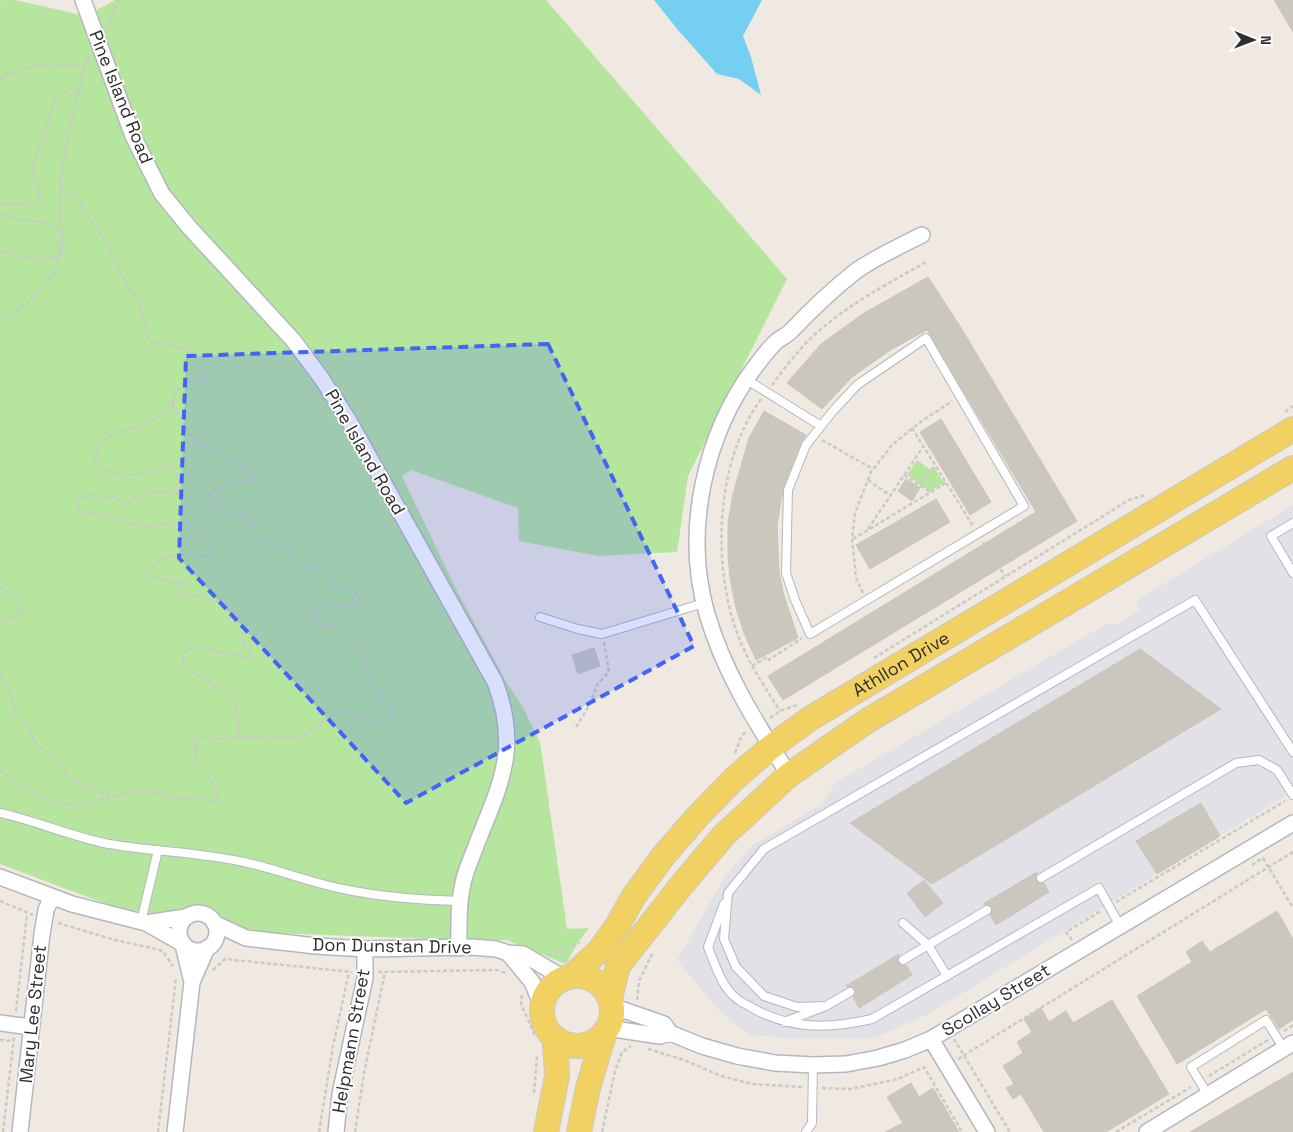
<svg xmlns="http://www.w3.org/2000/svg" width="1293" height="1132" font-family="'Space Grotesk',sans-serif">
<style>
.industrial{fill:#e3e1e8}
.green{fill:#b6e59e}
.water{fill:#75cff0}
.building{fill:#cbc7bf;stroke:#cbc5ba}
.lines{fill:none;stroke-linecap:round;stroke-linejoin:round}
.service-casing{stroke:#b4b7c1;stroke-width:10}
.minor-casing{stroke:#b4b7c1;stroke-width:18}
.primary-casing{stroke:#c9c9c9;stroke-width:26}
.path{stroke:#c9c9c9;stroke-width:2.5;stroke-dasharray:4 2.5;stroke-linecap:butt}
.service{stroke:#fff;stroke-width:8}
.minor{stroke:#fff;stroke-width:15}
.primary{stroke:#f2d163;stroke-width:24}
.marked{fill:#4264fb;fill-opacity:0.2;stroke:#4264fb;stroke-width:4;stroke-dasharray:10 6;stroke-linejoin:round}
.labels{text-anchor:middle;stroke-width:4;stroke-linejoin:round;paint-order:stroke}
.street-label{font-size:18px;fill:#2e2e2e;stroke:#fff}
</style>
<rect width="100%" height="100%" fill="#efe9e1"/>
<path class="industrial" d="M1293 505V792L1157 874 929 1014 874 1038H787L750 1035 721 1013 677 960 725 876 753 845 822 804 835 783 1106 624H1117L1141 610 1136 601Z"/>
<path class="green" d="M2 0H15L86 16 115 0H546L787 279 688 476 677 552 599 556 519 541 518 508 411 470 402 476 456 589 507 683 523 707 540 742 567 929 589 928 577 944 566 964 507 940H459L275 933 242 928 222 920 216 911 196 904 165 916 112 906 0 864V1Z
M917 460 932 471 934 467 944 483 930 491 907 475Z"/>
<path class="water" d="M654 0H762L743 36 751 57 761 95 739 79 717 74 678 30Z"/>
<path class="building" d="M1274 0H1293V32Z
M928 277 960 326 1077 521 783 700 768 676 1036 512 927 330 892 349 852 377 822 409 787 383 821 344 864 313Z
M764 411 806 435 801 443 783 488 777 526 779 571 783 592 798 638 756 660 744 633 736 608 730 578 728 555V522L733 494 749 438Z
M941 419 991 502 970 515 920 432Z
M906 479 920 488 912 501 898 491Z
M936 499 950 522 870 569 856 545Z
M594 648 600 666 578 674 572 655Z
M1140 649 1221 709 932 884 850 823Z
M1201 803 1220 836 1157 874 1136 841Z
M1037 872 1036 881 1041 884 1044 883 1049 892 996 925 990 915 993 910 992 907 983 904Z
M924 880 943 903 925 917 907 893Z
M1277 911 1293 939V1020L1279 1029 1266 1009 1177 1064 1137 996 1192 962 1186 952 1202 941 1210 952Z
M899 954 898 962 901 965H906L912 975 859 1008 853 997 856 992 855 989 846 986Z
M1112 1000 1169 1094 1106 1132H1044L1021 1094 1013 1099 1006 1088 1014 1084 1003 1066 1023 1053 1017 1042 1032 1032 1024 1019 1041 1008 1049 1022 1066 1011 1073 1023Z
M1293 1072V1132H1190Z
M911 1083 919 1097 933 1088 959 1132H885L903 1123 887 1097Z"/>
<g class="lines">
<defs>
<path id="service" d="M926 338 1024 506 810 634 795 600 786 573 788 490 806 445 833 411 857 385Z
M747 380 821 426
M1293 523 1271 536 1293 573
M540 617 578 629 602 634 704 603
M0 813C37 821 72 837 109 844 155 852 202 852 248 863 280 870 311 883 343 889 381 897 421 900 460 901
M1041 878 1236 763 1259 760 1277 770 1293 795
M724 904 708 947C715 964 721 986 736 998 739 1001 745 1004 749 1006 789 1030 828 1029 872 1019L1099 888 1120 926
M141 922 158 850
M903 923 928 945 947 976
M903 960 987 910
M826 1006 797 1007 764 996 736 967 724 939 728 893 764 849 1195 600 1293 752
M784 1022 826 1006 850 992
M1208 1095 1191 1067 1266 1020 1284 1049
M806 1132 812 1123 813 1065"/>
<path id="minor" d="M83 0 133 136 162 194 189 227 293 340 322 379 348 419 495 682C520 747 501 783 477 843 473 855 467 867 464 879 458 902 459 924 459 948
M789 775C757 724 724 673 707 614 683 532 704 435 755 367 761 359 769 348 777 341 782 337 788 335 792 330 812 309 833 289 856 271 876 257 900 246 922 235
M0 877 72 904 146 923 183 944
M179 932a19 19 0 1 1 38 0a19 19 0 1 1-38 0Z
M146 923 186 917
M214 923 246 938 316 946 365 949 472 947 496 949 508 953 523 954 555 973 566 977
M183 945 192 982
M508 953 532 982 542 1006
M612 1006 664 1024 670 1033
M0 1023 31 1027
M607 1028 660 1036 670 1033 702 1046 737 1056 775 1063 813 1065 846 1064 878 1058 905 1050 931 1039 1293 823
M931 1039 987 1132
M20 1132 42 934 46 910 52 897
M175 1132 192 982 207 948
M336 1132 340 1094 365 978V949
M1147 1132 1293 1043"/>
<g id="primary">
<path id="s1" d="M573 975 599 951 617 926 634 896 664 855 697 817 733 780 771 747 811 718 1293 429"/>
<circle cx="577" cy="1011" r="35"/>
<path d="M610 998 618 966 684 882 724 835 789 775 867 721 1293 468"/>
<path d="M546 1132 557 1076 556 1056 554 1037"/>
<path d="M579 1132 588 1088 605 1031"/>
</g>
</defs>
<use href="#service" class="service-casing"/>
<use href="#minor" class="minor-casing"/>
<use href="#primary" class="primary-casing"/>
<path class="path" d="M108 27 118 0
M0 79C29 64 53 62 84 67
M0 203 31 204 38 202 40 194 38 183 33 175 34 161 42 143 54 101 61 94 70 89 79 88
M0 214 19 220 43 222 61 231C64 239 67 249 60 256L38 259 0 251
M0 322 29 302 54 274 60 256V186L63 162 84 67 89 56
M772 385C783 370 796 353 809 340 843 307 887 284 928 261
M761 399C717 460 712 557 735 627 745 658 763 684 780 711
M174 402C165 410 156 419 145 424 121 434 97 429 95 464 108 476 130 477 148 472 157 469 161 465 170 466 177 474 183 482 179 493 167 495 160 489 150 492 141 494 132 500 123 504L114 496 102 499C91 493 86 493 77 502L79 510C85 514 90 512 97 514 113 519 128 525 145 526 170 527 175 516 200 532 209 538 212 543 210 554 189 562 183 547 160 561 155 564 152 566 149 572L153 578 186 583 179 592 183 594 202 597 217 602 241 619 244 626 242 635 243 644 250 652 247 657C228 656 203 644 186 649L182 660C192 678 232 690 236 705 239 714 237 727 238 737
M1285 412 1293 406
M912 428 973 526
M822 440 873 469
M904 475 930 492
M868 480 891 496
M920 486 935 465
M868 529 923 447
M853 539 946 483
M983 542 1005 576
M0 587 21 600 22 612 17 618H6L0 621
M863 593 856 578 852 539 855 513 871 472 892 445 919 423 952 401
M874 658 1129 500 1145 495
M752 666 767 657 769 660 802 638
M0 674 8 685 14 710 27 726 35 743 63 767 66 776 84 786 108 795
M770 718 780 711 797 705
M576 727 589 706 597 685 609 672 604 642
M735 753 742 735 746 732
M0 770 13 781 29 790 58 802 73 806 89 805 107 797 140 791 160 793 174 799 198 798 212 801 218 799V792L196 759 195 753 198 746 191 741 197 736C215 741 235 737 254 737 272 736 284 741 303 735 316 730 326 715 340 713 357 711 373 726 392 719 392 717 393 714 392 711 392 707 376 689 373 682 363 662 365 641 342 629 333 623 321 627 312 622L313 613 317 608C329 606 351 609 359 603V597L352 589 346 588 333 582 327 570C318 567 304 569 296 562 292 558 289 550 286 545L266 542 256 537C241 501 236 519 209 504L208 496C218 484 238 483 252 480L255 475 250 468 194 441 173 407 174 395 179 388 186 383 205 379 208 369 201 361 186 350 175 346 155 344 149 340 138 299 122 276 111 250 84 209 72 195 60 186
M1252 865 1263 858 1293 908
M0 901 33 915
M1116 902 1285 801
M58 923 115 940 160 950 164 953 173 966
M1072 940 1066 932 1101 911
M548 955 580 943
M213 970 225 959 352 972
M378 972 496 970 506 973
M522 995 521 1004 535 1036
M637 1000 639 981 653 952
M16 1011 27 914
M1284 1031 1293 1025
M954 1039 1010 1132
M0 1040 13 1041
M648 1049 684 1060 721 1076 752 1084 804 1087
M958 1059 1293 852
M1209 1076 1268 1040
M822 1088 850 1089 898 1079 924 1067 962 1132
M534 1093 537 1056
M3 1132 14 1037
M158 1132 176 978
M319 1132 333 1046 349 972
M355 1132 364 1073 385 972
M602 1132 615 1071 622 1052 631 1046
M1116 1132 1191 1087"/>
<use href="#service" class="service"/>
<use href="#minor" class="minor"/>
<use href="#primary" class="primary"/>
</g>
<path class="marked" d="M548 344 694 646 406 803 179 558 186 356Z"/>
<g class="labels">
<g class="street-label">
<text transform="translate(121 97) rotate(68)" y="6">Pine Island Road</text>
<text transform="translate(365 452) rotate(60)" y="6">Pine Island Road</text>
<text dy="6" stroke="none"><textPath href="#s1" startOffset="458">Athllon Drive</textPath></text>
<text transform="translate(392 946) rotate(1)" y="6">Don Dunstan Drive</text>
<text transform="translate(996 1000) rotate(-31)" y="6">Scollay Street</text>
<text transform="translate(33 1014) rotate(-84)" y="6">Mary Lee Street</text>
<text transform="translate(351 1041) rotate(-80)" y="6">Helpmann Street</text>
</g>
</g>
<g transform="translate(1253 40) rotate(91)" stroke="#ffffff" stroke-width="4" paint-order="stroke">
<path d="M0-4L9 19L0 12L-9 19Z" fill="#2e2e2e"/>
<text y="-8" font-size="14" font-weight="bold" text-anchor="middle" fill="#2e2e2e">N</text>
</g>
</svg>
